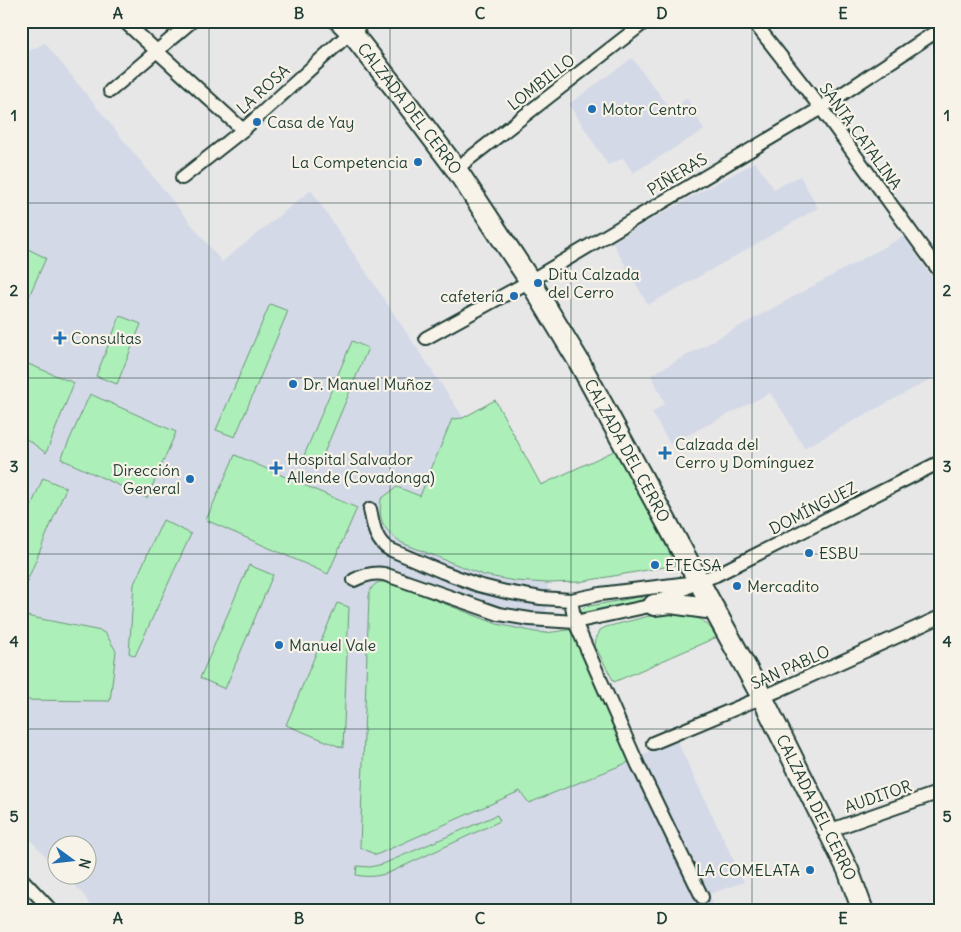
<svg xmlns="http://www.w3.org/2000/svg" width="961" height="932" font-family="Delius,sans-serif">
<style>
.built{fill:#d4d9e7}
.green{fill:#adefb9;stroke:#669676}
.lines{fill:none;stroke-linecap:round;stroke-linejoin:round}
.minor-casing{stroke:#1f3d34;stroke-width:16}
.primary-casing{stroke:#1f3d34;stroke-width:24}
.minor{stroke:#f7f3e8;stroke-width:12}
.primary{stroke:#f7f3e8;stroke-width:20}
.grid{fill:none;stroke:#1f3d34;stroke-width:1;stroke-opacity:0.55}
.poi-dot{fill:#1f6fb2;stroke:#f7f3e8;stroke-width:2}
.labels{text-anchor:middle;stroke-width:4.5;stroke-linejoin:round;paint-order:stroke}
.street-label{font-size:16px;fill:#1f3d34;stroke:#f7f3e8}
.poi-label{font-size:16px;fill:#1f3d34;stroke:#f7f3e8;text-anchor:start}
.neatline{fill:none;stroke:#1f3d34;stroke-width:2}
.grid-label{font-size:16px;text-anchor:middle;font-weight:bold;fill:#1f3d34}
</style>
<rect width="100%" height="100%" fill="#e7e7e8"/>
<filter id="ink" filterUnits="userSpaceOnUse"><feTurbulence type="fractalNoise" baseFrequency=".02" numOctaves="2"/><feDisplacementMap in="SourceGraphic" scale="10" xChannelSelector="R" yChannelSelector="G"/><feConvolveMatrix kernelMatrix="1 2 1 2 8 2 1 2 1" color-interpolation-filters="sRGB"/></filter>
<g filter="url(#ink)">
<path class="built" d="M45 43 222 262 311 190 463 417 495 400 540 485 616 450 579 582 548 583 545 633 576 629 629 761 676 739 744 882 709 894 716 911H94L83 894 64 875 88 874V844H58L57 868 21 830V55Z
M632 58 672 111 687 98 704 130 633 173 623 158 608 165 569 104Z
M755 162 774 189 800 176 818 208 739 254 648 305 612 242 689 198Z
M904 236 940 289V374L804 448 785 415 770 393 670 444 652 413 665 403 651 375Z
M21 889 41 911H21Z"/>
<path class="green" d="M22 246 46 258 21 314V249Z
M270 304 288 311 235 437 216 430Z
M120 316 141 324 117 384 96 376Z
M352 341 368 348 319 465 303 458Z
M21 361 74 383 46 453 21 435Z
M90 394 176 432 147 498 61 459Z
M495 400 541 485 616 450 676 565 579 582 548 583 515 581 483 575 402 543C384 529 378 523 381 499L397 487 420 496 452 419 463 418Z
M235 455 357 508 328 574 206 520Z
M43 478 66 488 21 596V530Z
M163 520 191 534 135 656 129 653 134 584Z
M249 565 273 575 225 689 200 678Z
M379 582H384L404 588 497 624 535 632 545 633 575 629 629 762 529 803 520 791 376 855 360 847 369 596C370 589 373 585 379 582Z
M639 597 643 598 642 602 584 614 581 613V610L584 607Z
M337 603 349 607 343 748 286 725Z
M673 611C694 615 705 618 717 637L614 682 595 646 596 639 600 630 606 627 657 614Z
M21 615 101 631 106 634 116 651 110 701 21 700Z
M497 815 500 821 393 871C381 876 370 878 356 875L357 866 370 867 383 864Z"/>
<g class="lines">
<defs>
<path id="minor" d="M124 21 243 130
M753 21 821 108 940 272
M110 91 192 21
M456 169 646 21
M182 178 243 130 351 32 365 21
M426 338 530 281 821 108 940 29
M370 509C373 524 375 541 389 549L443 572 478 585 506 592 541 598 571 600 600 594 689 583
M354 580C364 575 373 572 384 574L499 614 530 619 575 622 654 605 699 581 716 575 940 462
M571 600 575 622 638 765 702 897
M653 743 777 691 940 617
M828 831 940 792
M21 878 52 911"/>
<g id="primary">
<path id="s1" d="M340 21 351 32 402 97 456 169 530 281 578 360 762 697 848 870 863 911"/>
<path d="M654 605 671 603 714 609"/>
</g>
</defs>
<use href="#minor" class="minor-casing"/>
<use href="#primary" class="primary-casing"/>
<use href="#minor" class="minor"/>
<use href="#primary" class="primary"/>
</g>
</g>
<path class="grid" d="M209 21V911M390 21V911M571 21V911M752 21V911M21 203H940M21 378H940M21 554H940M21 729H940"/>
<g class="poi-dot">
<circle cx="592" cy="109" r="5"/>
<circle cx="257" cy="122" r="5"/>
<circle cx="418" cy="162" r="5"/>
<circle cx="538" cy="283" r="5"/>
<circle cx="514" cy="296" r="5"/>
<path d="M57.5 330.5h5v5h5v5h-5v5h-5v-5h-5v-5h5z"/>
<circle cx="293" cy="384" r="5"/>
<path d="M662.5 445.5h5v5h5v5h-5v5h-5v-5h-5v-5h5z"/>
<path d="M273.5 460.5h5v5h5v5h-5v5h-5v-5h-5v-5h5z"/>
<circle cx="190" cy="479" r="5"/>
<circle cx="809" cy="553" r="5"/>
<circle cx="655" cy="565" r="5"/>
<circle cx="737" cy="586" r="5"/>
<circle cx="279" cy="645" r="5"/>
<circle cx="810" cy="870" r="5"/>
</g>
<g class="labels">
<g class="street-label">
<text transform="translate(541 82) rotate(-38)" y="6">LOMBILLO</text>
<text transform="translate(263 89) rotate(-42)" y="6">LA ROSA</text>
<text dy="6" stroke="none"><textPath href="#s1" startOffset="112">CALZADA DEL CERRO</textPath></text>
<text transform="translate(861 136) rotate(54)" y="6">SANTA CATALINA</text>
<text transform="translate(677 174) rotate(-31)" y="6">PIÑERAS</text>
<text dy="6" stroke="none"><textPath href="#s1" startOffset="518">CALZADA DEL CERRO</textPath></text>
<text transform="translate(813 508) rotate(-27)" y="6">DOMÍNGUEZ</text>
<text transform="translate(790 667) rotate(-24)" y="6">SAN PABLO</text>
<text transform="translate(878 796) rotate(-19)" y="6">AUDITOR</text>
<text dy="6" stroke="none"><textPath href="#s1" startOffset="922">CALZADA DEL CERRO</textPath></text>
</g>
<g class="poi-label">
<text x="602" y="115">Motor Centro</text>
<text x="267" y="128">Casa de Yay</text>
<text x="408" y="168" text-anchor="end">La Competencia</text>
<text x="548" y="280">Ditu Calzada<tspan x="548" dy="18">del Cerro</tspan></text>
<text x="504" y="302" text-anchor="end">cafetería</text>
<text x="71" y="344">Consultas</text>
<text x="303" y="390">Dr. Manuel Muñoz</text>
<text x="675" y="450">Calzada del<tspan x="675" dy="18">Cerro y Domínguez</tspan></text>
<text x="287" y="465">Hospital Salvador<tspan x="287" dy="18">Allende (Covadonga)</tspan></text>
<text x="180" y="476" text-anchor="end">Dirección<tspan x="180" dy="18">General</tspan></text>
<text x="819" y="559">ESBU</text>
<text x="665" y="571">ETECSA</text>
<text x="747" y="592">Mercadito</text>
<text x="289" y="651">Manuel Vale</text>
<text x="800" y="876" text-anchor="end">LA COMELATA</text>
</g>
</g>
<rect width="961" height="932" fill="none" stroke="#f7f3e8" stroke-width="55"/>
<g transform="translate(72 860) rotate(105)"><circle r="24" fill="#f7f3e8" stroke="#a1aaa0"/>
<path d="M0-4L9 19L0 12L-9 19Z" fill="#1f6fb2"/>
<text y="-8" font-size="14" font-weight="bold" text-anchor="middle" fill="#1f3d34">N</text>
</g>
<rect x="28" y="28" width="906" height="876" class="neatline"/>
<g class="grid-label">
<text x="118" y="19">A</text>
<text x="299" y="19">B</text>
<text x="480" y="19">C</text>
<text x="662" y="19">D</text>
<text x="843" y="19">E</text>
<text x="14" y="121">1</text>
<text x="947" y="121">1</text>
<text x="14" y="296">2</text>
<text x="947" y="296">2</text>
<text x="14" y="472">3</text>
<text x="947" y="472">3</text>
<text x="14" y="647">4</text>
<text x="947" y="647">4</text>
<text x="14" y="822">5</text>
<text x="947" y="822">5</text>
<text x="118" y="924">A</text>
<text x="299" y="924">B</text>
<text x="480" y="924">C</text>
<text x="662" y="924">D</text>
<text x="843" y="924">E</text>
</g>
</svg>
